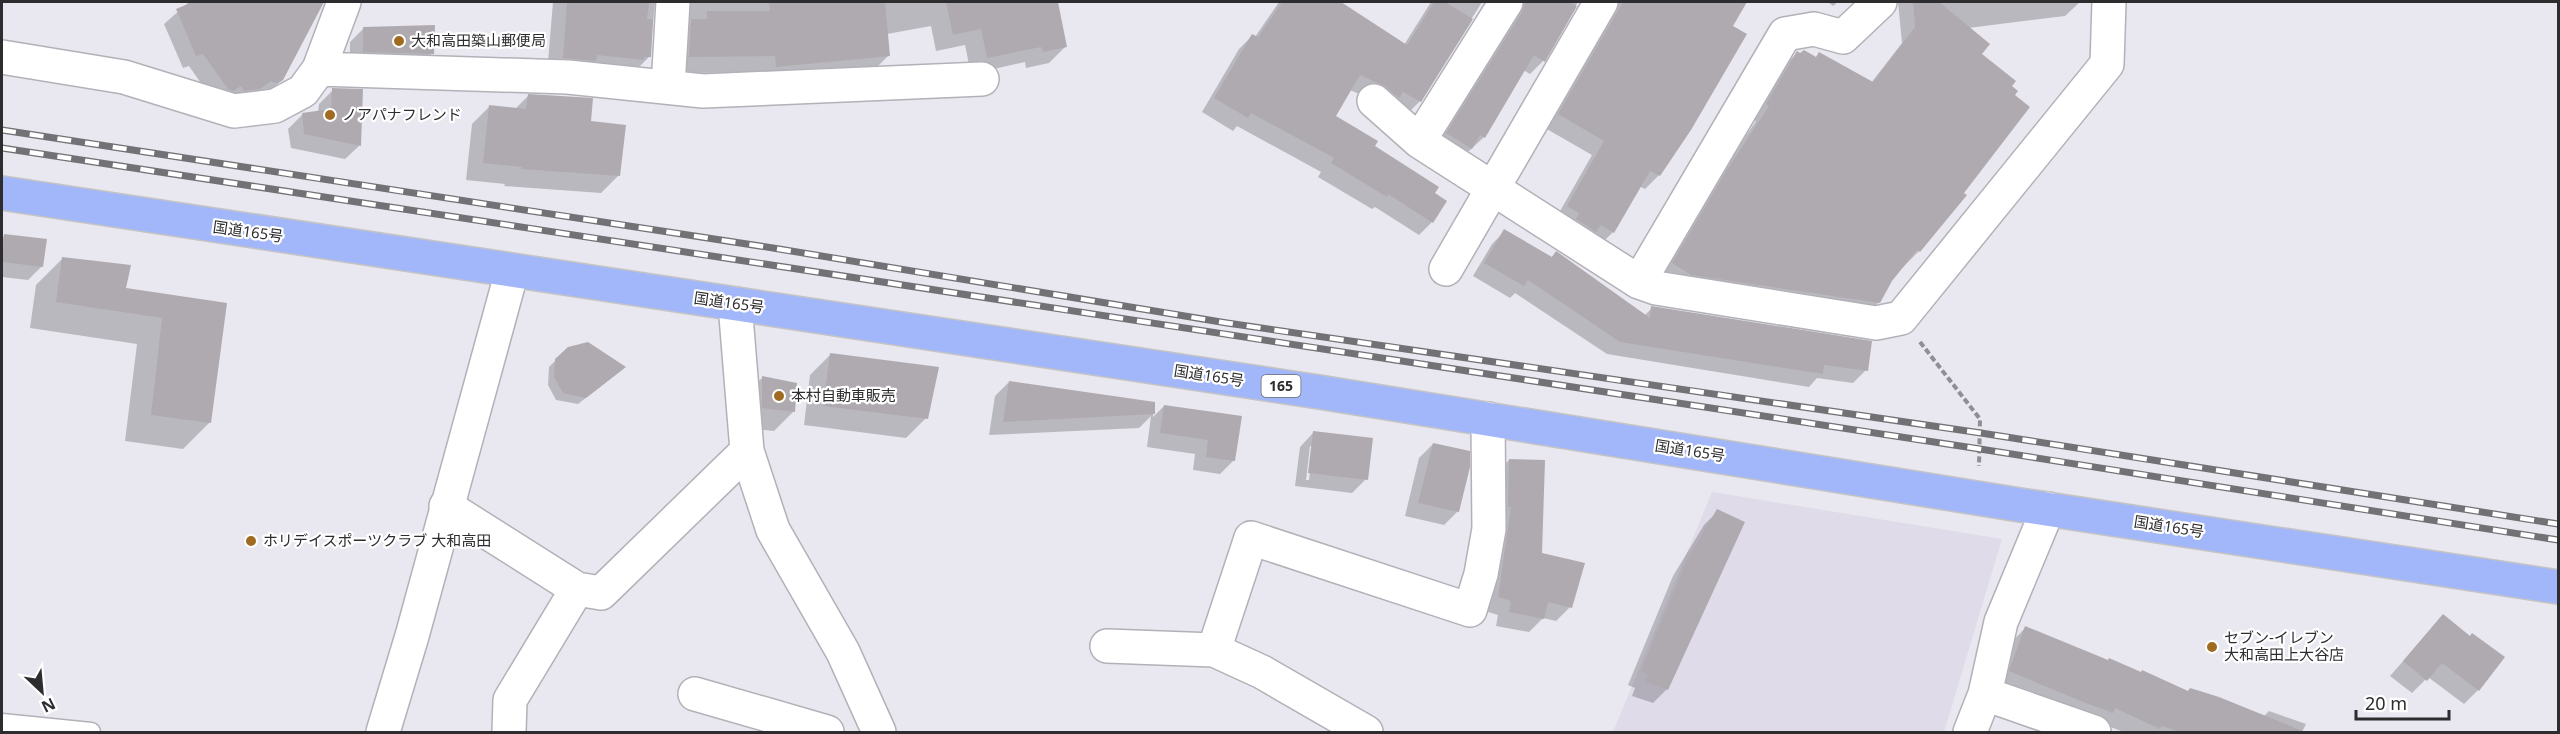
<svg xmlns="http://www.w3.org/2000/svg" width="2560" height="734" font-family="'Noto Sans','Noto Sans JP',sans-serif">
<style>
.built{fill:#dfdbe9}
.shadow{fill:#0003;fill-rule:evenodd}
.building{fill:#afaaaf}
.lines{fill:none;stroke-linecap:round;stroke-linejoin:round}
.service-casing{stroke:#b3b1b8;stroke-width:21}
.minor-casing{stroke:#b3b1b8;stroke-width:36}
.tertiary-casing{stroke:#b3b1b8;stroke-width:36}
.trunk-casing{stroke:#c4c4c5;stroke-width:36}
.path{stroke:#8f8e93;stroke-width:4;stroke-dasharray:6 3;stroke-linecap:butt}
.service{stroke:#fff;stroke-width:18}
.minor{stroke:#fff;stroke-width:33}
.tertiary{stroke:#fff;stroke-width:33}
.trunk{stroke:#a2b6fa;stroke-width:33}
.rail-casing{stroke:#727276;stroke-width:7}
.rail{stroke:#fff;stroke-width:4.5;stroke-dasharray:14;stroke-linecap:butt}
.poi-dot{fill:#9e6b21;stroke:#fff;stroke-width:2}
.labels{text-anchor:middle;stroke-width:4.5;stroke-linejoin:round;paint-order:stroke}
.shield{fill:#fff;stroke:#6c6c6e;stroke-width:1.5}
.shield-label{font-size:14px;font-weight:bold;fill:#2d2d30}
.poi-label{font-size:15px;fill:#2d2d30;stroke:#fff;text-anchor:start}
.street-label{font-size:15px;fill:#2d2d30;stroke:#fff}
</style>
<rect width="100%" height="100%" fill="#e9e7ef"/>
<path class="built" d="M1712 492 2002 539 1944 732H1613Z"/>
<path class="shadow" d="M189 2H323L282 79 268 93 214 102 189 66 183 68 164 24Z
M553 2H655L650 56 633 73 547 74Z
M663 2H996L997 6 1016 2H1056L1065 47 1049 63 1026 68 1025 62 971 74 965 45 936 51 931 26 887 34 889 55 872 72 673 73Z
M1279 2H1337L1404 45 1431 2H1482L1420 101 1407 114 1350 90 1334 116 1433 194 1432 222 1419 235 1375 207 1372 209 1318 177 1321 172 1237 126 1233 131 1202 112 1239 49 1252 36 1255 37Z
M1505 2H1578L1543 61 1530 74 1523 70 1483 138 1457 162 1434 147Z
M1599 2H1745L1731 27 1690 129 1659 175 1645 189 1639 186 1613 232 1600 245 1555 220 1592 155 1545 128Z
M1828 2H1838L1833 6Z
M1898 2H2080L2065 16 1968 28 1980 54 1962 193 1965 195 1919 251 1890 280 1879 302 1864 317 1659 278 1714 183 1756 121 1752 119 1783 67 1797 53 1871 83 1902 43Z
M364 28 432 53 418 67 350 65V42Z
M333 90 362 91 359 146 345 159 291 148 288 129 302 115 318 112 319 104Z
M528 96 590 122 618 176 601 193 504 186 505 184 466 180 472 124 489 107 515 109Z
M1505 231 1551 258 1556 253 1644 316 1652 308 1866 370 1853 383 1817 378 1809 387 1607 354 1515 293 1510 298 1473 276 1492 244Z
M4 236 42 266 28 280 2 277V238Z
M62 259 124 290 226 304 209 423 183 449 125 441 137 344 30 328 36 285Z
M830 355 926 418 906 438 804 425 810 375Z
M556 360 624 368 578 404 556 400 548 385 549 367Z
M762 378 794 411 774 431 743 428 742 398Z
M1009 382 1154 404 1153 417 1164 406 1240 417 1234 460 1220 474 1193 470 1195 454 1147 447 1151 416 1139 428 989 435 995 396Z
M1313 433 1366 479 1352 493 1295 486 1300 447ZM1310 446H1313L1309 480H1306Z
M1433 444 1458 511 1444 525 1405 516 1419 458Z
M1509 460 1541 555 1570 607 1556 621 1543 618 1529 632 1496 626 1498 615 1485 611 1495 474Z
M1718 511 1667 689 1653 703 1632 696 1635 688 1628 685 1673 576 1704 525Z
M2443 616 2478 690 2464 704 2428 677 2412 693 2390 676Z
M2025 628 2188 692 2264 716 2269 711 2306 724 2302 732H2124L1996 685 2012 642Z"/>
<path class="building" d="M193 2H324L283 80 277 84 271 81 260 89 244 91 241 86 233 91 228 89 203 54 196 56 176 9Z
M567 2 649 3 647 19H653L651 57H644V60L597 55 596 61 563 58Z
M769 2H885L890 56 776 67 775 56 689 57 691 19H707V11H770Z
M946 2H1058L1067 47 1043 52 1041 47 987 58 981 29 953 35Z
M1282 2H1341L1407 45 1434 2H1445L1473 19 1421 102 1403 92 1399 98 1386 87 1360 75 1336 116 1378 141 1375 146 1439 187 1435 193 1447 201 1433 223 1388 194 1387 197 1331 163 1334 158 1251 113 1248 118 1214 98 1252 34 1258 37Z
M1525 2H1569L1577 6 1545 62 1534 55 1485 138 1480 135 1472 149 1446 133 1522 12Z
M1623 2H1747L1733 26 1747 34 1691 130 1660 176 1650 171 1614 233 1601 225 1596 232 1576 219 1579 213 1567 206 1604 141 1558 114Z
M1913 2H1939L1990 44 1982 54 2016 81 2012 86 2018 91 2015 95 2030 107 1964 193 1967 195 1920 252 1917 250 1892 281 1880 303 1691 275 1672 263 1728 168 1769 106 1766 104 1797 51 1800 53 1804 50 1816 57 1819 52 1873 82 1915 27Z
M435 25 434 54 363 52V27Z
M332 88 363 89 361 146 304 134 302 113 331 109Z
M528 94 593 98 591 121 626 125 620 176 521 169 522 167 483 163 489 105 526 109Z
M1504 229 1552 257 1556 251 1650 318 1651 306 1872 341 1868 371 1824 365 1823 374 1620 342 1528 280 1524 286 1484 263Z
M4 234 47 239 43 267 2 262Z
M62 257 131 265 126 288 227 303 211 423 151 415 162 318 56 302Z
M588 342 626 367 586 398 563 393 554 377 555 359 568 347Z
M830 353 939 367 928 419 823 406Z
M762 376 797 383 795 412 762 408Z
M1009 381 1155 402V414L1003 422Z
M1164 405 1242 416 1235 461 1206 457 1208 440 1160 433Z
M1313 431 1373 438 1368 480 1308 473Z
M1433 443 1470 451V467L1459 512 1418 503Z
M1509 459 1545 460 1542 553 1585 563 1572 608 1548 602 1544 619 1509 612 1511 601 1498 597 1511 507H1508Z
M1717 509 1745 522 1668 690 1645 682 1648 674 1641 671 1687 560Z
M2443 614 2470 636 2472 633 2505 657 2479 691 2442 663 2427 681 2403 661Z
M2025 626 2108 660 2109 658 2141 672 2142 670 2188 691 2190 688 2219 697 2305 732H2179L2162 726 2160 729 2115 708 2113 713 2083 702 2009 671Z"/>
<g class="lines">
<defs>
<path id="service" d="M2 723 91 732"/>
<path id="minor" d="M2 57 124 77 234 111 275 106 303 91 319 69 344 2
M319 69 568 77 703 91 982 79
M668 87 673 2
M1374 101 1419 141 1639 282 1656 288 1876 323 1901 318 2107 64 2109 2
M1419 141 1506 2
M1446 269 1601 2
M1639 282 1785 34 1814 29 1843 37 1880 2
M735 304 747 451 773 530 843 652 879 732
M446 506 577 589 601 593 747 451
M1107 646 1214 650 1262 672 1366 732
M1214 650 1251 538 1470 610 1481 574 1489 529 1488 419
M695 694 827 732
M1985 694 2094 732
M509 732 510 700 577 589
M1970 732 1985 694 2001 622 2048 509"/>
<path id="tertiary" d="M383 732 412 636 512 271"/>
<path id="trunk" d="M2 193 1319 392 2020 505 2558 587"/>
</defs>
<use href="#service" class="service-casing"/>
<use href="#minor" class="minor-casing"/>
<use href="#tertiary" class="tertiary-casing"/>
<use href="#trunk" class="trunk-casing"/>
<path class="path" d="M1920 342 1980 419 1979 466"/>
<use href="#service" class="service"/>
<use href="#minor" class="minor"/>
<use href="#tertiary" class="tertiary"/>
<use href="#trunk" class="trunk"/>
<defs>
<path id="rail" d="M2 130 773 248 1227 323 1981 433 2558 524
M2 148 1980 449 2558 540"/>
</defs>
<use href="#rail" class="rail-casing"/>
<use href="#rail" class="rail"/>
</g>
<g class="poi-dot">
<circle cx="399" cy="41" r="6"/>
<circle cx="330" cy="115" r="6"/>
<circle cx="779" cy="396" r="6"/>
<circle cx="251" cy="541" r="6"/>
<circle cx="2212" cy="647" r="6"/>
</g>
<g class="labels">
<rect class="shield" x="1261.5" y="375" width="39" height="22" rx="4.5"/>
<g class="shield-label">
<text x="1281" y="391">165</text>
</g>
<g class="poi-label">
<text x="411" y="46">大和高田築山郵便局</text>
<text x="342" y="120">ノアパナフレンド</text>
<text x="791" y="401">本村自動車販売</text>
<text x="263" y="546">ホリデイスポーツクラブ 大和高田</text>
<text x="2224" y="643">セブン-イレブン<tspan x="2224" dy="17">大和高田上大谷店</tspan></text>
</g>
<g class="street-label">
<text transform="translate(248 232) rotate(8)" y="5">国道165号</text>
<text transform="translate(729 303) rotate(8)" y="5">国道165号</text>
<text transform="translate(1209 376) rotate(9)" y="5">国道165号</text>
<text transform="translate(1690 451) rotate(9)" y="5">国道165号</text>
<text transform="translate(2169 527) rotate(9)" y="5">国道165号</text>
</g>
</g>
<rect width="2560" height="734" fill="none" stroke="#2d2d30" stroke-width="6"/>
<g transform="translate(42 692) rotate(154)" stroke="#ffffff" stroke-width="4.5" paint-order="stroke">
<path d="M0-4.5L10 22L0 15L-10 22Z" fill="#2d2d30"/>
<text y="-9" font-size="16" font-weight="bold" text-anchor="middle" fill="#2d2d30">N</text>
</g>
<path d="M2356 710v9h93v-9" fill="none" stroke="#2d2d30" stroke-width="3"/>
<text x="2365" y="710" font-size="18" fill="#2d2d30" stroke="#ffffff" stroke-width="4.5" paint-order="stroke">20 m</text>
</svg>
